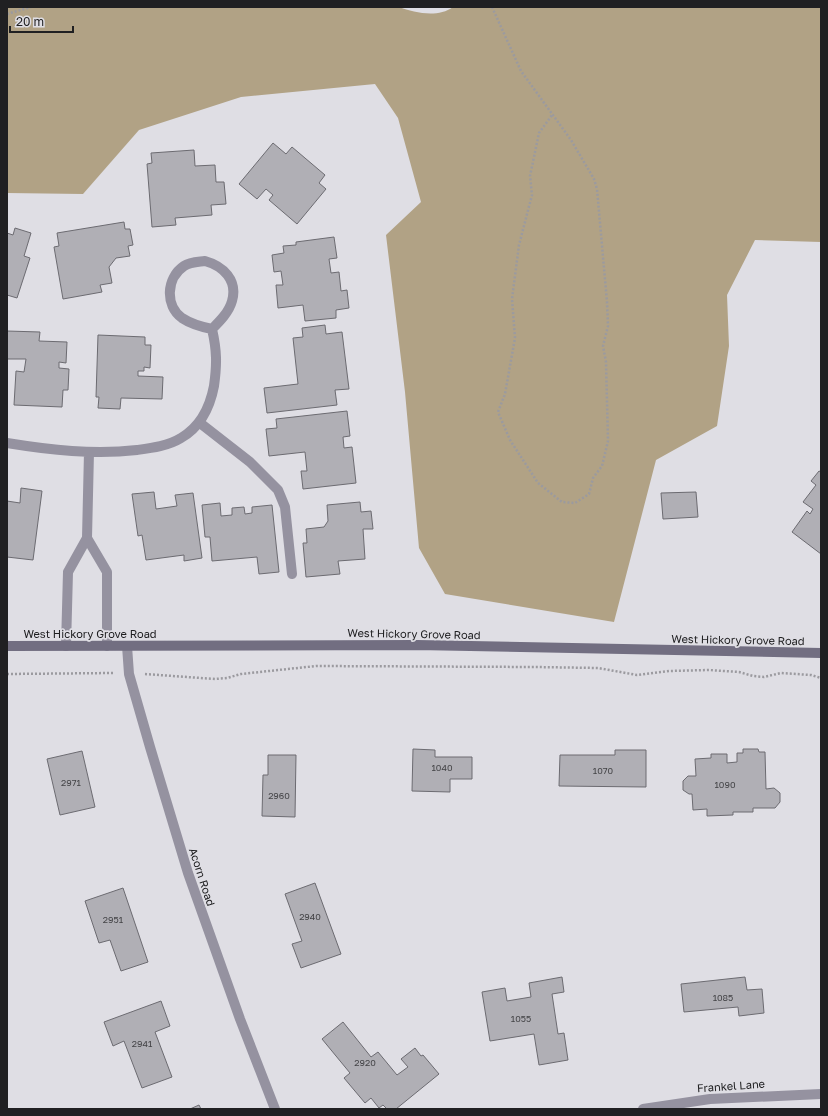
<svg xmlns="http://www.w3.org/2000/svg" width="828" height="1116" font-family="'Golos Text',sans-serif">
<style>
.forest{fill:#b1a285}
.building{fill:#b0afb5;stroke:#6c6b71}
.lines{fill:none;stroke-linecap:round;stroke-linejoin:round}
.path{stroke:#9b9a9f;stroke-width:2.5;stroke-dasharray:2 2;stroke-linecap:butt}
.lane{stroke:#9592a0;stroke-width:10}
.street{stroke:#9592a0;stroke-width:10}
.secondary{stroke:#726e81;stroke-width:10}
.labels{text-anchor:middle;stroke-width:3.5;stroke-linejoin:round;paint-order:stroke}
.number-label{font-size:9px;fill:#444447}
.street-label{font-size:11px;fill:#202022;stroke:#dfdee4}
</style>
<rect width="100%" height="100%" fill="#dfdee4"/>
<path class="forest" d="M7 7H399C415 13 438 18 453 7H821V242L755 240 727 295 729 346 717 426 656 460 614 622 445 594 419 548 405 392 386 235 421 202 398 118 375 84 241 97 139 130 83 194 7 193Z"/>
<path class="building" d="M273 143 286 154 292 147 325 175 319 183 326 189 297 224 269 200 273 195 266 189 257 199 239 184Z
M194 150 195 166 215 165 216 182H224L226 204 211 205 212 215 175 218 176 225 152 227 147 164 152 163 151 153Z
M124 222 125 229H130L133 245 128 246 130 256 116 258 109 267 112 283 100 285 102 292 63 299 54 247 59 246 57 233Z
M15 228 31 233 24 256 30 258 17 298 7 295V233L13 235Z
M334 237 337 258 329 259 331 273 339 272 341 291 347 290 349 308 336 310V318L305 321 303 305 278 308 276 285H283L281 271 274 272 272 255 284 253 283 246 296 245V242Z
M325 325 326 334 342 332 349 389 335 390 337 405 267 413 264 388 298 384 293 338 303 337 302 328Z
M7 331 40 332 39 341 67 342 66 363 59 362V368L69 369 68 390H63L62 407 14 405 16 371 24 372 26 359H7Z
M98 335 145 337V345H151L150 368 144 367V371H138V376L163 377 162 399 121 398 120 409 98 408 99 397H96Z
M347 411 350 436 343 437 344 448 352 447 356 483 303 489 301 471H307L305 452 269 456 266 429 277 428 276 419Z
M819 471 821 472V554L792 532 807 511 810 514 813 509 803 502 816 485 811 481Z
M21 488 42 491 33 560 7 557V501L20 503Z
M154 492 156 509 177 506 175 495 193 493 202 558 184 561V555L146 560 142 535 138 536 132 494Z
M696 492 698 517 663 519 661 493Z
M360 502 361 512 371 511 373 529H363L365 559 338 561 340 574 306 577 303 543H307L306 529 324 527 328 521 327 505Z
M220 503 221 516 232 515V508L244 507 245 514 252 513V507L272 505 279 572 259 574 257 557 212 561 210 537H205L202 505Z
M413 749 435 750V757H472V779H450V792L412 791Z
M743 749H758L759 752H765L766 789 774 788 780 793V802L775 808H753V812H733V815L707 816V809L693 810 692 794H689L683 790V781L688 776H696L695 759 711 758V754H727V763L737 762V753H743Z
M615 750H646V787L559 786 560 755H615Z
M82 751 95 807 60 815 47 759Z
M268 755H296L295 817 262 816 263 775H268Z
M315 883 341 954 301 968 292 944 302 941 285 894Z
M123 888 148 962 121 971 110 940 99 943 85 901Z
M562 977 564 992 552 994 558 1034 564 1033 568 1060 539 1065 534 1034 490 1041 482 992 505 988 507 1001 531 997 529 983Z
M745 977 747 990 762 989 764 1013 739 1016 738 1007 684 1012 681 984Z
M161 1001 170 1026 155 1032 172 1077 142 1088 124 1041 113 1046 104 1022Z
M343 1022 371 1057 378 1052 397 1075 408 1067 401 1059 415 1048 421 1056 423 1055 439 1074 396 1109H387L383 1105 379 1108 371 1098 365 1103 344 1078 350 1073 322 1039Z
M199 1105 201 1109H190Z"/>
<g class="lines">
<path class="path" d="M492 7 521 71 571 140 594 179 597 189 607 302 608 326 603 346 606 362 608 441 602 466 593 478 589 494 575 503 562 502 538 483 510 440 498 412 505 394 515 338 512 299 519 245 532 195 530 176 539 133 552 115
M7 14 31 7
M7 674 114 673
M145 674 215 679 227 678 241 674 316 666 536 667 598 668 637 675 669 671 709 670 739 672 753 676 764 677 781 673 811 675 821 678"/>
<path class="lane" d="M200 423 250 462 278 490 285 507 292 574"/>
<path class="street" d="M205 261C223 266 238 280 232 301 229 312 220 321 212 329 202 327 191 324 182 318 165 306 166 278 184 266 190 262 198 262 205 261Z
M7 443C50 450 94 455 137 450 152 448 168 446 181 438 200 427 210 407 214 386 217 364 217 351 212 329
M87 538 107 572V646
M66 646 68 572 87 538 89 452
M127 646 129 674 150 747 188 873 240 1019 275 1109
M643 1109 710 1099 821 1094"/>
<path class="secondary" d="M7 646 417 645 821 653"/>
</g>
<g class="labels">
<g class="number-label">
<text x="442" y="771">1040</text>
<text x="603" y="774">1070</text>
<text x="71" y="786">2971</text>
<text x="725" y="788">1090</text>
<text x="279" y="799">2960</text>
<text x="310" y="920">2940</text>
<text x="113" y="923">2951</text>
<text x="723" y="1001">1085</text>
<text x="521" y="1022">1055</text>
<text x="142" y="1047">2941</text>
<text x="365" y="1066">2920</text>
</g>
<g class="street-label">
<text x="90" y="638">West Hickory Grove Road</text>
<text transform="translate(414 634) rotate(1)" y="4">West Hickory Grove Road</text>
<text transform="translate(738 640) rotate(1)" y="4">West Hickory Grove Road</text>
<text transform="translate(202 877) rotate(72)" y="4">Acorn Road</text>
<text transform="translate(731 1086) rotate(-4)" y="4">Frankel Lane</text>
</g>
</g>
<rect width="828" height="1116" fill="none" stroke="#202022" stroke-width="16"/>
<path d="M10 26v6h63v-6" fill="none" stroke="#202022" stroke-width="2"/>
<text x="16" y="26" font-size="12" fill="#202022" stroke="#dfdee4" stroke-width="3" paint-order="stroke">20 m</text>
</svg>
